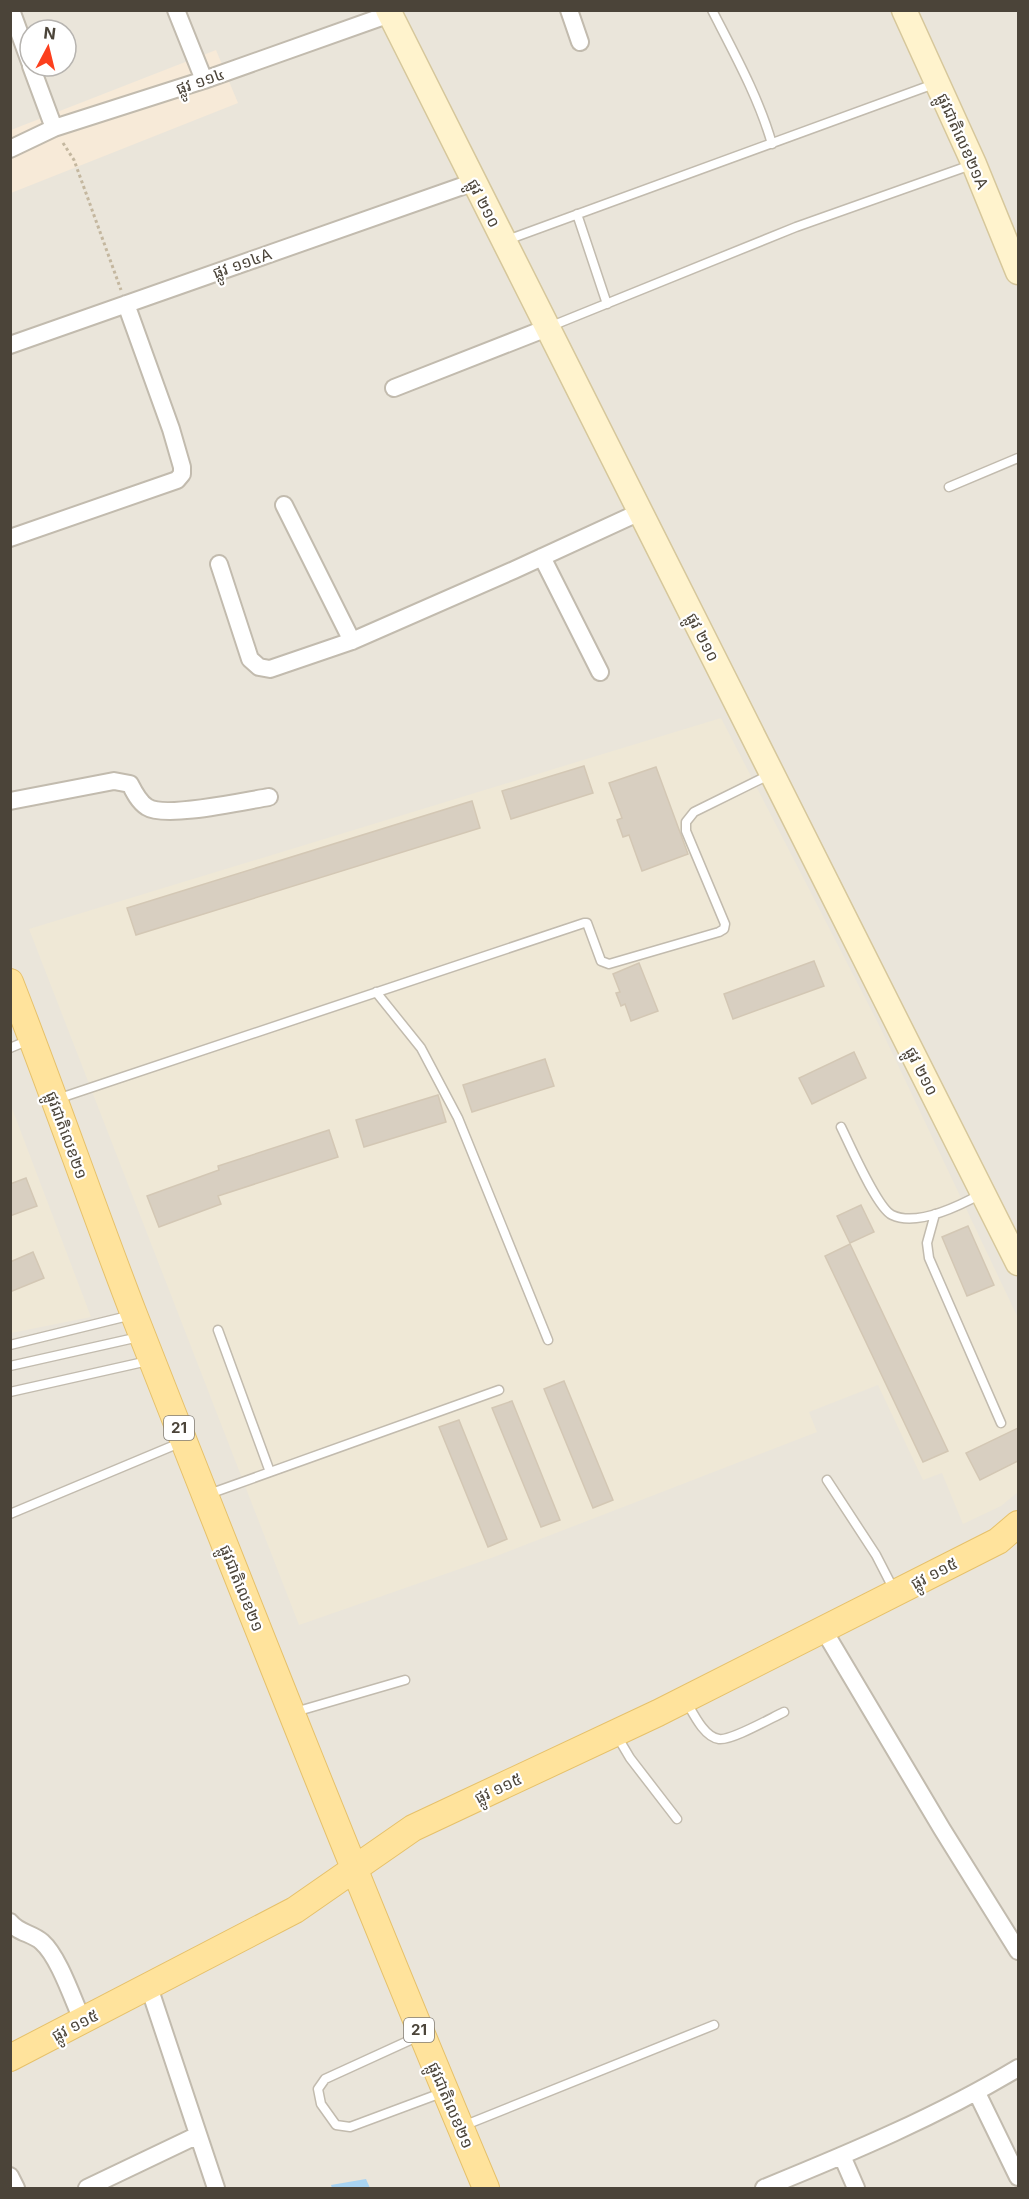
<svg xmlns="http://www.w3.org/2000/svg" width="1029" height="2199" font-family="Inter,'Noto Sans Khmer',sans-serif">
<style>
.residential{fill:#eae5da;fill-rule:evenodd}
.commercial{fill:#f7ead8}
.education{fill:#efe8d6}
.water{fill:#a9d4f2}
.building{fill:#d8cfc1;stroke:#d3c7b4;stroke-width:1.5}
.lines{fill:none;stroke-linecap:round;stroke-linejoin:round}
.lane-casing{stroke:#c2bbae;stroke-width:11}
.street-casing{stroke:#c2bbae;stroke-width:20}
.secondary-casing{stroke:#d6c79b;stroke-width:27}
.primary-casing{stroke:#e6c16a;stroke-width:28}
.path{stroke:#c4b79f;stroke-width:3;stroke-dasharray:3 3;stroke-linecap:butt}
.lane{stroke:#fff;stroke-width:8}
.street{stroke:#fff;stroke-width:16}
.secondary{stroke:#fff3cd;stroke-width:24}
.primary{stroke:#ffe39c;stroke-width:26}
.labels{text-anchor:middle;stroke-width:4.5;stroke-linejoin:round;paint-order:stroke}
.shield{fill:#fff;stroke:#817c74;stroke-width:1.5}
.shield-label{font-size:15px;font-weight:bold;fill:#4b4439}
.street-label{font-size:16px;fill:#4b4439;stroke:#fff}
</style>
<rect width="100%" height="100%" fill="#f6f3ec"/>
<path class="residential" d="M11 11H1018V2188H11ZM30 30H66V66H30Z"/>
<path class="commercial" d="M216 50 238 103 11 193V130Z"/>
<path class="education" d="M721 718 878 1023 1018 1318V1492L1001 1506 963 1524 942 1473 923 1480 878 1385 809 1412 817 1432 494 1557 299 1625 29 929Z
M10 1103 91 1317 11 1333H10Z"/>
<path class="water" d="M366 2179 370 2188H332L331 2185Z"/>
<path class="building" d="M584 766 593 793 511 819 502 791Z
M656 767 688 854 642 871 629 835 623 837 617 820 622 818 609 783Z
M472 801 480 828 136 935 127 908Z
M814 961 824 986 733 1019 724 994Z
M639 963 658 1011 631 1021 625 1004 621 1006 616 993 620 992 613 974Z
M854 1052 866 1078 812 1104 799 1078Z
M545 1059 554 1086 472 1112 463 1085Z
M438 1095 446 1122 364 1147 356 1120Z
M329 1130 338 1157 218 1196 221 1204 159 1227 147 1196 219 1170 218 1166Z
M26 1178 37 1206 10 1216V1184Z
M861 1205 874 1232 850 1243 837 1216Z
M968 1226 994 1285 967 1296 942 1237Z
M850 1244 948 1451 923 1462 825 1256Z
M33 1252 44 1278 10 1292V1262Z
M564 1381 613 1500 593 1508 544 1389Z
M512 1401 560 1520 541 1527 492 1408Z
M459 1420 507 1539 488 1547 439 1427Z
M1018 1428V1461L980 1480 966 1453Z"/>
<g class="lines">
<defs>
<path id="lane" d="M712 10C734 53 759 98 772 144
M577 214 607 304
M507 240 934 84
M549 327 796 227 971 165
M949 487 1018 458
M376 992 421 1048 458 1118 548 1340
M10 1048 29 1040
M57 1099 584 923H587L601 961 609 964 719 932 724 929 725 924 686 831V822L694 812 769 775
M841 1127C850 1145 877 1208 892 1215 917 1227 959 1206 981 1194
M935 1214 927 1243 929 1258 1001 1423
M218 1330 270 1472
M10 1345 132 1315
M10 1366 139 1337
M10 1392 148 1361
M827 1480 876 1555 894 1590
M209 1494 499 1390
M10 1514 182 1442
M686 1701C693 1713 704 1737 719 1739 731 1741 771 1718 784 1712
M295 1712 405 1680
M617 1736 630 1758 677 1819
M419 2036 325 2079 318 2089 321 2104 336 2125 350 2127 444 2092
M463 2126 714 2025"/>
<path id="street" d="M11 10 30 62
M176 10 204 80
M569 10 580 42
M31 66 54 128
M10 149 54 128 204 80 390 14
M10 345 474 182
M394 388 547 328
M284 505 352 641
M10 538 177 480 182 474V467L171 429 126 304
M542 557 600 672
M219 564 250 659 259 667 270 669 352 641 514 570 640 512
M10 801 114 781 130 784C134 792 139 802 147 807 165 819 244 801 269 797
M823 1629 942 1829 1018 1951
M10 1922C18 1933 32 1933 42 1942 59 1957 73 2000 83 2022
M149 1987 216 2188
M977 2093 1018 2177
M842 2156 856 2188
M10 2176 16 2188
M87 2188 198 2135
M764 2188C850 2153 938 2116 1018 2068"/>
<path id="secondary" d="M388 10 1018 1263
M904 10 974 164 1018 272"/>
<path id="primary" d="M10 982C53 1092 91 1203 133 1312 248 1605 364 1898 486 2188
M10 2058 295 1910 413 1828 658 1713 998 1541 1018 1524"/>
</defs>
<use href="#lane" class="lane-casing"/>
<use href="#street" class="street-casing"/>
<use href="#secondary" class="secondary-casing"/>
<use href="#primary" class="primary-casing"/>
<path class="path" d="M63 143 74 160 121 290"/>
<use href="#lane" class="lane"/>
<use href="#street" class="street"/>
<use href="#secondary" class="secondary"/>
<use href="#primary" class="primary"/>
</g>
<g class="labels">
<g class="shield">
<rect x="164" y="1416" width="30" height="24" rx="4.5"/>
<rect x="404" y="2018" width="30" height="24" rx="4.5"/>
</g>
<g class="shield-label">
<text x="179" y="1433">21</text>
<text x="419" y="2035">21</text>
</g>
<g class="street-label">
<text transform="translate(200 81) rotate(-19)" y="6">ផ្លូវ ១១៤</text>
<text transform="translate(963 141) rotate(66)" y="6">ផ្លូវជាតិលេខ២១A</text>
<text transform="translate(484 203) rotate(63)" y="6">ផ្លូវ ២១០</text>
<text transform="translate(242 263) rotate(-19)" y="6">ផ្លូវ ១១៤A</text>
<text transform="translate(703 637) rotate(63)" y="6">ផ្លូវ ២១០</text>
<text transform="translate(922 1071) rotate(63)" y="6">ផ្លូវ ២១០</text>
<text transform="translate(67 1135) rotate(70)" y="6">ផ្លូវជាតិលេខ២១</text>
<text transform="translate(934 1573) rotate(-27)" y="6">ផ្លូវ ១១៥</text>
<text transform="translate(242 1588) rotate(68)" y="6">ផ្លូវជាតិលេខ២១</text>
<text transform="translate(498 1788) rotate(-25)" y="6">ផ្លូវ ១១៥</text>
<text transform="translate(75 2025) rotate(-27)" y="6">ផ្លូវ ១១៥</text>
<text transform="translate(451 2105) rotate(67)" y="6">ផ្លូវជាតិលេខ២១</text>
</g>
</g>
<rect width="1029" height="2199" fill="none" stroke="#4b4439" stroke-width="24"/>
<g transform="translate(48 48) rotate(7)"><circle r="28" fill="#ffffff" stroke="#b7b4b0" stroke-width="1.5"/>
<path d="M0-4.5L10 22L0 15L-10 22Z" fill="#fc3f1d"/>
<text y="-9" font-size="16" font-weight="bold" text-anchor="middle" fill="#4b4439">N</text>
</g>
</svg>
